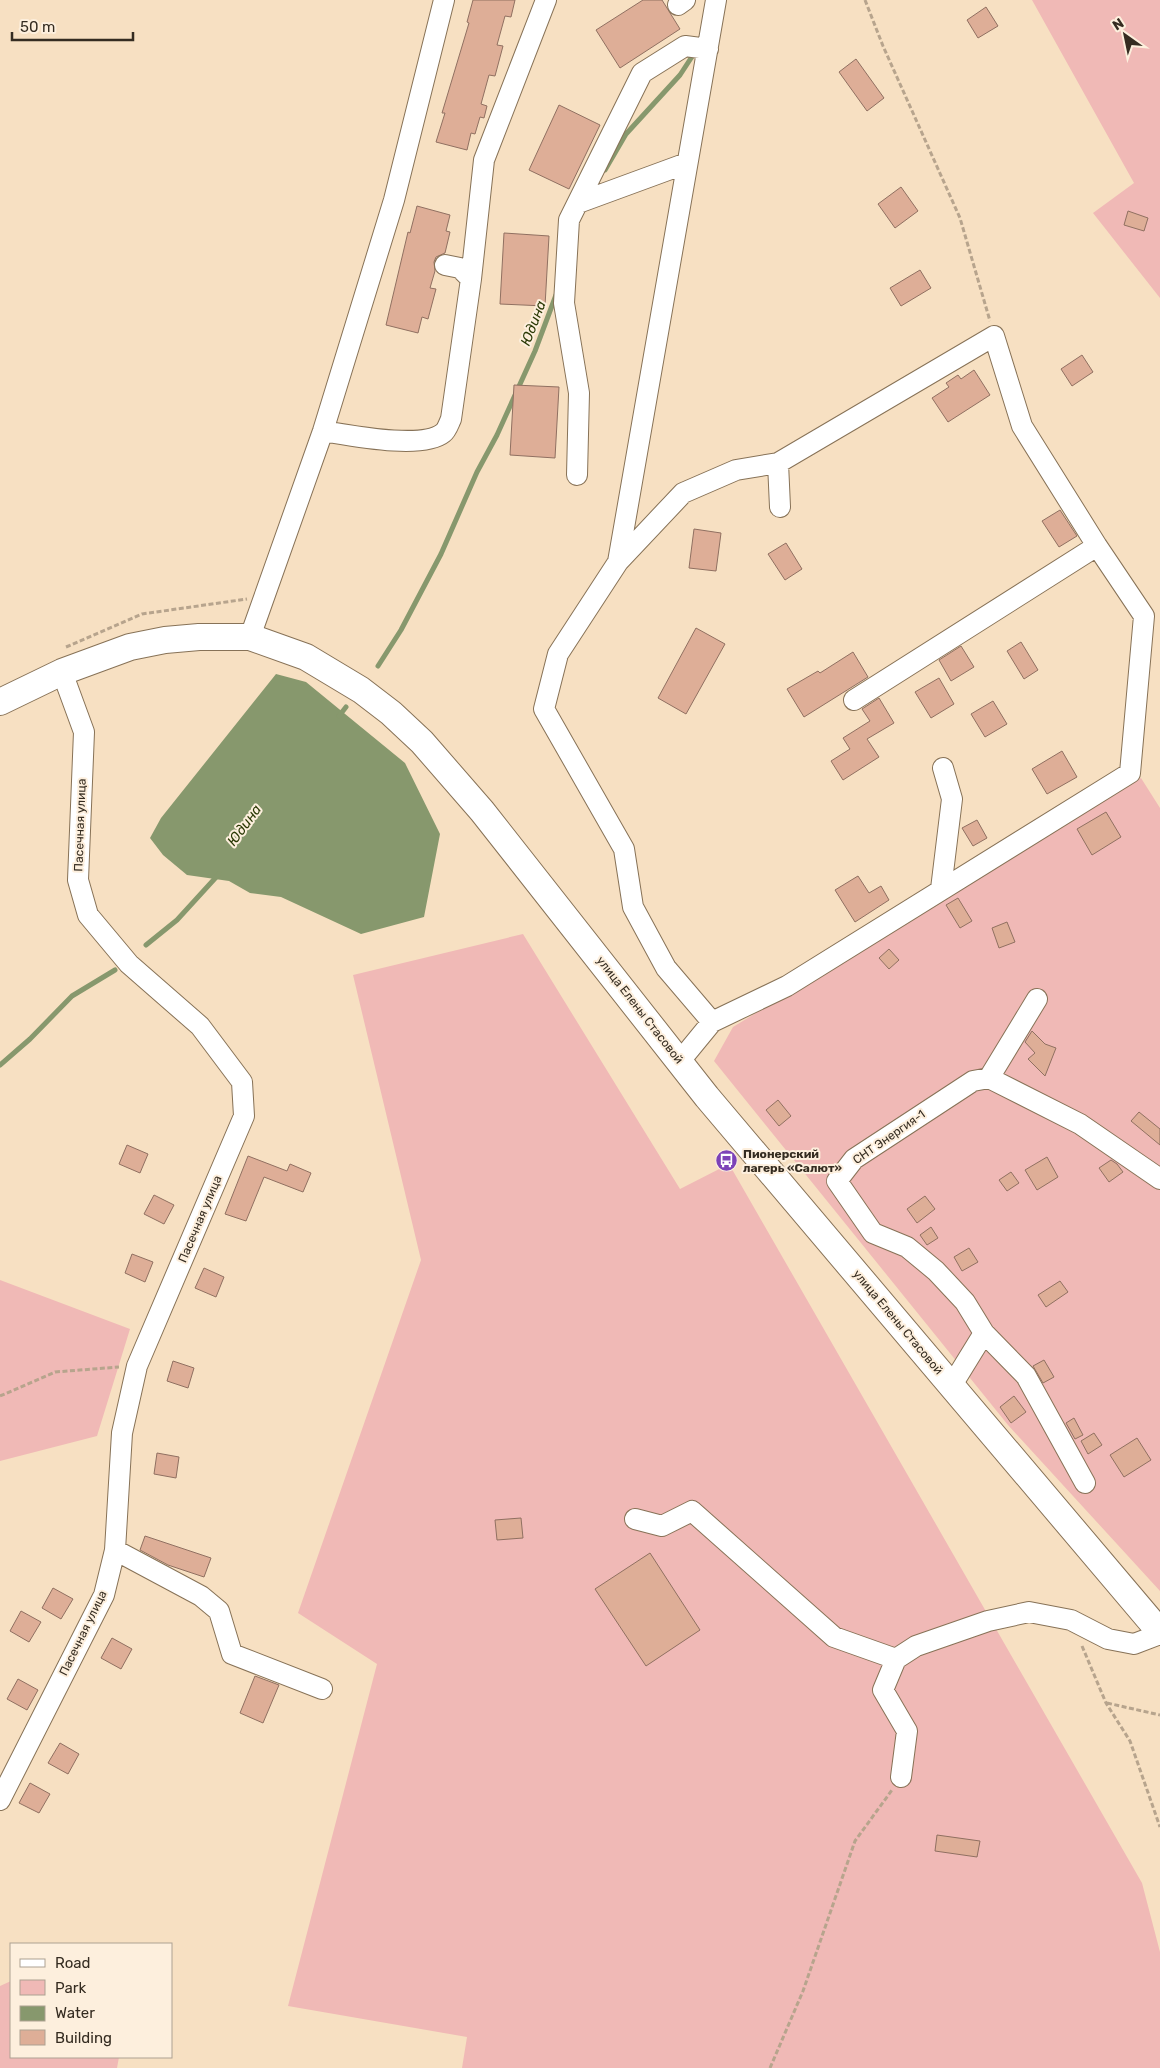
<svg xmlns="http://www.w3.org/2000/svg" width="1160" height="2068" font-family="Rubik,sans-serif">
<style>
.green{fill:#f0b9b6}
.water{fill:#87986d}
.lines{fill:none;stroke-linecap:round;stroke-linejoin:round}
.stream{stroke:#87986d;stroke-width:5}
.building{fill:#deae97;stroke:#907061}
.minor-casing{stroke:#877257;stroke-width:22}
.major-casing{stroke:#877257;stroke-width:28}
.path{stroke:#b7a48d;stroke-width:3;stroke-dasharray:5 2.5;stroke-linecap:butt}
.minor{stroke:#fff;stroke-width:20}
.major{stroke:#fff;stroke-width:26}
.labels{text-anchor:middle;stroke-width:4;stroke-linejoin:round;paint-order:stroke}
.street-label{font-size:12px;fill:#352c21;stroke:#fdefdd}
.poi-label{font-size:12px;font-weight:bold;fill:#352c21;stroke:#fdefdd;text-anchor:start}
.water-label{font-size:14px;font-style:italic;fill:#2a3905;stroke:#fdefdd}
</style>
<rect width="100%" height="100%" fill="#f7e0c2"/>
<path class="green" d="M1032 0H1160V298L1093 213 1134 183Z
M1141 778 1160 808V1591L1008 1425 714 1061 733 1027Z
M523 934 680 1189 729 1164 1142 1883 1160 1952V2068H462L467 2037 288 2006 377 1664 298 1613 421 1260 353 975Z
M0 1280 130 1329 97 1436 0 1461Z
M11 1981V2057H119L117 2068H0V1986Z"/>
<path class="water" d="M276 674 306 682 405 763 440 834 424 917 361 934 281 897 250 893 229 881 187 875 163 855 150 838 161 818Z"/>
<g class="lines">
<path class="stream" d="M605 170 626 134 680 75 695 52
M378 666 401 630 441 554 477 472 497 435 535 351 556 295
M339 716 346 707
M146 945 177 920 219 874
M0 1065 30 1039 72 996 115 970"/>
</g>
<path class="building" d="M473 0H515L511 17 505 16 497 45 503 46 495 76 489 75 481 104 487 106 484 118 480 117 475 134 471 133 467 150 436 142 445 113H442L469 23 467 22Z
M643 0H662L680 29 620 68 596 30Z
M986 7 998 26 978 38 967 20Z
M856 59 884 98 867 111 839 72Z
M559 105 600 125 569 189 529 170Z
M901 187 918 211 895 228 878 204Z
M417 206 450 215 446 231 450 232 445 253 436 257 434 262 435 271 430 288 436 289 428 319 422 317 418 333 386 325 408 232 410 233Z
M1128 211 1148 218 1144 231 1124 225Z
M504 233 549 236 545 306 500 304Z
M920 270 931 288 901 306 890 288Z
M1082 355 1093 372 1072 386 1061 369Z
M974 370 990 395 948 422 932 398 949 387 946 383 958 375 961 379Z
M514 385 559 387 555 458 510 455Z
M1060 510 1077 536 1059 547 1042 521Z
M694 529 721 533 716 571 689 568Z
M786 543 802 569 785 580 768 554Z
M696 628 725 644 686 714 658 698Z
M1021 642 1038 670 1024 679 1007 651Z
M961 646 974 667 951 681 939 660Z
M853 652 868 677 804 717 787 689 818 671 820 673Z
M939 678 954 704 931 718 915 692Z
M879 698 894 723 867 739 879 757 843 780 831 761 850 749 843 738 870 721 862 709Z
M993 701 1007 724 985 737 971 714Z
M1062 751 1077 777 1047 794 1032 769Z
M1106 812 1121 837 1092 855 1077 829Z
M977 820 987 838 973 846 962 828Z
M858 876 869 893 881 886 889 900 855 922 835 890Z
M958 898 972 921 960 928 946 905Z
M1007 922 1015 942 999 948 992 928Z
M889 949 899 960 889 969 879 958Z
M1032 1031 1045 1044 1056 1048 1045 1076 1028 1059 1035 1053 1025 1042Z
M778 1100 791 1116 779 1126 766 1110Z
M1139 1112 1160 1129V1145L1131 1121Z
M127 1145 148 1154 140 1173 119 1164Z
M248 1156 287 1171 290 1164 311 1173 303 1192 264 1177 246 1221 225 1214Z
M1047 1157 1058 1177 1037 1190 1025 1170Z
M1111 1160 1117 1164 1123 1172 1109 1182 1099 1168Z
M1011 1172 1019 1183 1007 1191 999 1180Z
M154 1195 174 1205 164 1224 144 1214Z
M925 1196 935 1209 917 1223 907 1209Z
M931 1227 938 1238 927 1245 920 1235Z
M969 1248 978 1262 962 1271 954 1257Z
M132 1254 153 1262 145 1282 125 1273Z
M204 1268 224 1277 216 1297 195 1288Z
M1060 1281 1068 1292 1046 1307 1038 1295Z
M1044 1360 1054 1377 1043 1383 1033 1366Z
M173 1361 194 1368 188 1388 167 1381Z
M1014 1396 1026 1412 1011 1423 1000 1407Z
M1074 1418 1083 1435 1075 1439 1066 1423Z
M1094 1433 1102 1445 1088 1454 1081 1441Z
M1137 1438 1151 1460 1124 1477 1110 1455Z
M157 1453 179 1457 176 1478 154 1474Z
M521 1518 523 1538 497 1540 495 1520Z
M145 1536 211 1558 204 1577 168 1565 140 1550Z
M650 1553 700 1630 646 1666 595 1589Z
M53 1588 73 1599 61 1619 42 1608Z
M21 1611 41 1622 29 1642 10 1631Z
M112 1638 132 1649 121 1669 101 1658Z
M255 1676 279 1685 263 1723 240 1713Z
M18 1679 38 1690 27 1710 7 1699Z
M60 1743 79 1754 68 1774 48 1763Z
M30 1783 50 1794 39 1813 19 1803Z
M937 1835 980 1841 977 1857 935 1851Z"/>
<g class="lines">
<defs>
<path id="minor" d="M678 5 685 0
M578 203 687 163
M471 279 484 160 546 0
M323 431C349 435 422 450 443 433 447 430 449 423 451 419L471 279 460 268 445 265
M778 463 780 507
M577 475 579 393 564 303 569 220 642 73 685 46 708 49
M618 562 716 0
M250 637 323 431 394 200 444 0
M854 700 1097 546
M941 889 952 799 943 768
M680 1061 712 1022 666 968 633 907 624 849 544 709 558 654 618 562 683 493 736 470 778 463 994 336 1022 426 1097 546 1144 616 1130 773 787 986 712 1022
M989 1078 1037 999
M984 1333 1026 1376 1085 1483
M952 1385 984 1333 965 1302 936 1271 907 1247 873 1233 837 1181 854 1159 973 1081 989 1078 1080 1124 1160 1179
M635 1519 662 1526 692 1511 834 1637 896 1659
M115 1550 201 1596 219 1611 232 1654 322 1689
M901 1777 907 1731 883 1690 896 1659 916 1646 988 1621 1029 1612 1071 1620 1108 1639 1134 1644 1160 1634
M0 1800 104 1595 115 1550 122 1433 137 1366 244 1116 242 1082 200 1026 129 964 88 915 78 880 84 732 62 672"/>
<path id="major" d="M0 702 62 672 130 647 165 640 199 637H250L306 657 361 690 391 713 422 742 482 811 707 1097 1160 1632"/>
</defs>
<use href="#minor" class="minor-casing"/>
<use href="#major" class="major-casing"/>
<path class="path" d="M865 0 883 46 960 218 990 321
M66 647 142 614 247 599
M0 1396 55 1372 119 1367
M1082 1646 1106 1703 1130 1741 1160 1827
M1107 1703 1160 1715
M770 2068 803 1991 855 1841 892 1790"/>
<use href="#minor" class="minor"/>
<use href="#major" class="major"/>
</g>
<defs>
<symbol id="bus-disc" viewBox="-11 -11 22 22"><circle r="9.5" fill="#7c42b8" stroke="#fdefdd"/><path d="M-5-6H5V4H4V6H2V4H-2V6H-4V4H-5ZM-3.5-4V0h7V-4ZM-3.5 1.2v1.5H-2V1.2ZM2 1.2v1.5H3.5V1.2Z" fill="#fff"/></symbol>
</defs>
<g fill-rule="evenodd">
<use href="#bus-disc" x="714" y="1148" width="25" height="25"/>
</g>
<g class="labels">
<g class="street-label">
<text transform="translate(80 825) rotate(-88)" y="4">Пасечная улица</text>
<text transform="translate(640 1010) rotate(52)" y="4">улица Елены Стасовой</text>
<text transform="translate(889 1137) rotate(-35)" y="4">СНТ Энергия-1</text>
<text transform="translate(200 1219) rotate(-67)" y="4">Пасечная улица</text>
<text transform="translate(898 1322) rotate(50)" y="4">улица Елены Стасовой</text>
<text transform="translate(83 1633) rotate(-64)" y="4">Пасечная улица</text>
</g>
<g class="poi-label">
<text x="743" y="1158">Пионерский<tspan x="743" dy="14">лагерь «Салют»</tspan></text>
</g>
<g class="water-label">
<text transform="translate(533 323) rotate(-69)" y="5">Юдина</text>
<text transform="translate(244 825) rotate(-54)" y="5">Юдина</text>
</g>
</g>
<rect x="10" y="1943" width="162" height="115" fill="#fdefdd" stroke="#ada192"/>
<rect x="20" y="1959" width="25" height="8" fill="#ffffff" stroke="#ada192"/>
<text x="55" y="1968" font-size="15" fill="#352c21">Road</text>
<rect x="20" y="1980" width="25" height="15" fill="#f0b9b6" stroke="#ada192"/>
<text x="55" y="1993" font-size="15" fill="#352c21">Park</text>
<rect x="20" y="2006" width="25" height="15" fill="#87986d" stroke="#ada192"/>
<text x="55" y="2018" font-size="15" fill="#352c21">Water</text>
<rect x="20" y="2030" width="25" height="15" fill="#deae97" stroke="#ada192"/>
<text x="55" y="2043" font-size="15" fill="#352c21">Building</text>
<g transform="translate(1125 35) rotate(327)" stroke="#fdefdd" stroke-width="4" paint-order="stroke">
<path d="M0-4L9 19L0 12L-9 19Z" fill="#352c21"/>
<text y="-8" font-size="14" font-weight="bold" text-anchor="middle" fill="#352c21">N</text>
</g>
<path d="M12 32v8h121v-8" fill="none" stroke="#352c21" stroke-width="2.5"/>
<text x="20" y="32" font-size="15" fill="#352c21" stroke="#fdefdd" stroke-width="4" paint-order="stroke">50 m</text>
</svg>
